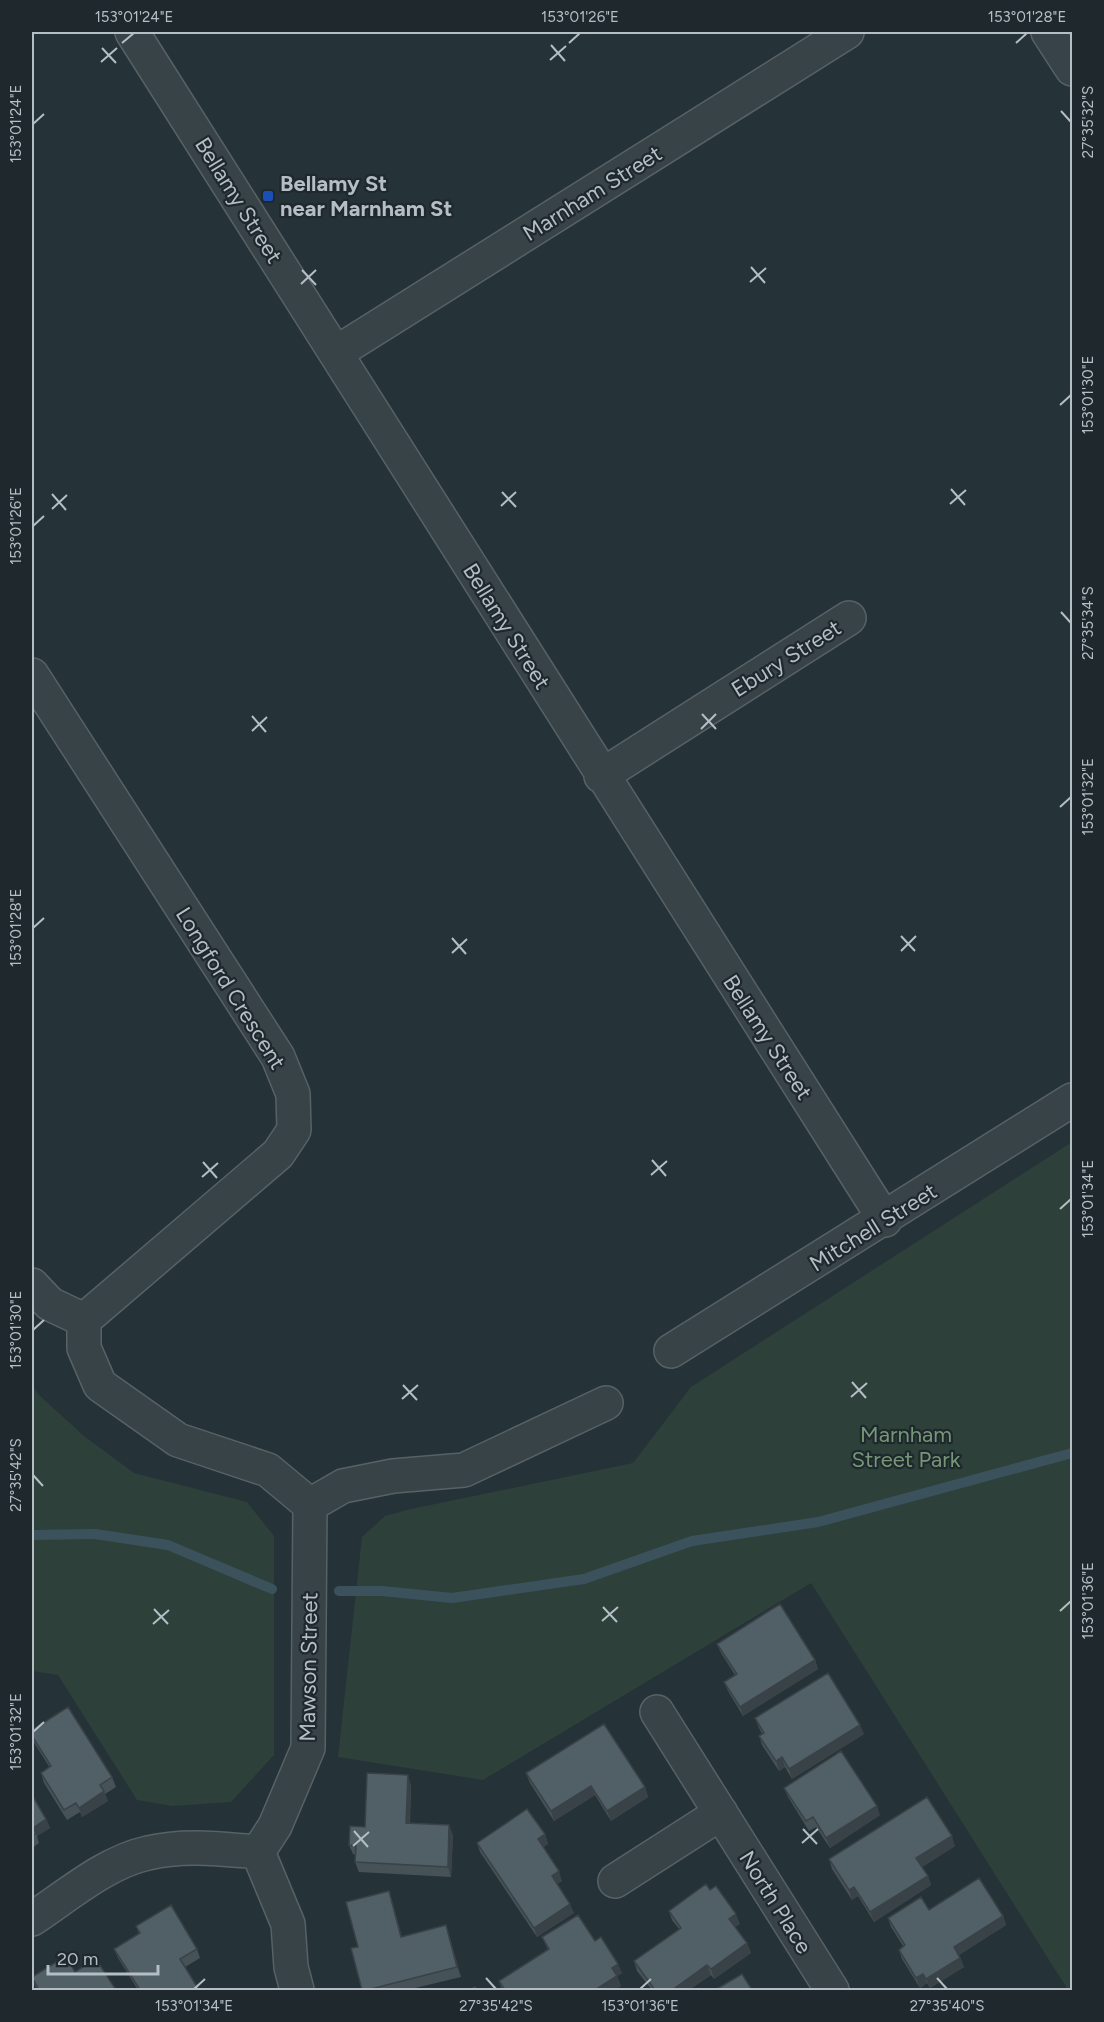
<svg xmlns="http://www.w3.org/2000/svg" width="1104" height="2022" font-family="Figtree,sans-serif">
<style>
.green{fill:#2d403a}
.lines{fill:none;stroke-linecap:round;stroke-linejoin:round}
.stream{stroke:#3b525d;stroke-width:10}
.minor-casing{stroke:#576166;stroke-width:36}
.minor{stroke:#384348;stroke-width:33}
.wall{fill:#465258}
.shaded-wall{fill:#394247}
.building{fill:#515f66;stroke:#394247;stroke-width:1.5}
.ticks{fill:none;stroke:#b4bec4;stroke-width:2}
.transit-dot{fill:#1a4fb4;stroke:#1e282d;stroke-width:2}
.labels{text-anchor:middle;stroke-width:4.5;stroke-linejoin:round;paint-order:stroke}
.poi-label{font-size:22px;font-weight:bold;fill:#b4bec4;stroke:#1e282d;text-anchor:start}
.street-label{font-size:22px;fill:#b4bec4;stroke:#1e282d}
.park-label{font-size:22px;fill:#769775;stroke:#1e282d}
.neatline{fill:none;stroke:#b4bec4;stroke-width:2}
.ticks-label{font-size:15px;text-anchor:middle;fill:#b4bec4}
</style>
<rect width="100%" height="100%" fill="#253238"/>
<path class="green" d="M1072 1142V1990H1068L811 1583 483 1780 338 1757 362 1537 385 1516 411 1509 633 1463 691 1387Z
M32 1384 38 1394 84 1436 134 1473 247 1502 274 1536V1755L231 1802 172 1806 137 1800 58 1675 32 1671Z"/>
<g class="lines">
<path class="stream" d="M32 1535 95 1534 168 1545 272 1589
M339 1591H382L452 1598 584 1579 692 1541 818 1522 1072 1453"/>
<defs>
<path id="minor" d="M132 32 885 1220
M1048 32 1072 69
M336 353 847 32
M32 675 278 1057 293 1094 294 1130 278 1154 84 1320
M601 776 849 618
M32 1285 50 1304 84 1320V1348L100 1385 178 1440 268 1470 310 1505 343 1486 393 1476 464 1470 606 1403
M671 1351 1072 1100
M657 1712 832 1990
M615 1881 721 1813
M32 1919C67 1896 106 1862 148 1853 184 1844 222 1849 258 1852
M297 1990 291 1967 288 1924 258 1852 275 1826 308 1748 310 1505"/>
</defs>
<use href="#minor" class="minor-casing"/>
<use href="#minor" class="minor"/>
</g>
<path class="wall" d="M717 1644 815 1660 818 1669 743 1716 728 1691 724 1682 735 1675 721 1653Z
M755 1718 864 1734 792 1779 785 1767 779 1771 762 1745 759 1736 762 1734 759 1728Z
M32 1730 112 1777 116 1787 105 1794 108 1801 82 1817 80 1812 67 1820 44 1783 41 1773 50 1768 33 1741 32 1738Z
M526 1773 645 1787 648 1797 611 1821 595 1795 554 1821 530 1783Z
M411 1785 410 1823 453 1835 451 1877 359 1872 355 1862V1855L353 1854 349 1845 365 1827Z
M784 1788 880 1815 830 1848 816 1827 809 1831 788 1797Z
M32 1795 46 1819 50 1828 37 1836 39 1843 32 1848Z
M545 1834 548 1844 543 1847 562 1881 557 1884 574 1913 537 1937 480 1852 477 1843Z
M955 1846 922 1867 928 1876 931 1885 874 1922 858 1896 852 1900 832 1869 829 1859Z
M389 1891 392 1901 402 1937 446 1925 449 1935 461 1977 407 1990H362L358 1947Z
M929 1910 1003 1916 1006 1925 959 1955 964 1967 930 1988 927 1983 920 1988 902 1959 899 1950 903 1946 891 1927 888 1918Z
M669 1911 740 1924 735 1927 747 1943 751 1953 714 1979 711 1975 689 1990H652L637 1971 634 1961 679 1929 672 1920Z
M136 1926 197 1949 200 1958 185 1967 199 1990H138L118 1958 114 1949 139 1934Z
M542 1937 595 1941 622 1973 617 1976 621 1986 614 1990H502L499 1981 548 1950Z
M75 1972 116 1990H37L32 1979Z"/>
<path class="shaded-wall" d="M815 1660 818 1669 743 1716 740 1707Z
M860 1725 864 1734 792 1779 789 1769Z
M782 1757 785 1767 779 1771 776 1761Z
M408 1775 411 1785 409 1832 406 1823Z
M591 1786 595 1795 554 1821 551 1811Z
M645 1787 648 1797 611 1821 607 1811Z
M104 1791 108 1801 82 1817 79 1808Z
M877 1806 880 1815 830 1848 826 1838Z
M46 1819 50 1828 37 1836 33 1828Z
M449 1825 453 1835 451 1877 448 1867Z
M545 1834 548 1844 541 1849 538 1839Z
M952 1836 955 1846 920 1868 916 1858Z
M559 1871 562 1881 555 1885 552 1876Z
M928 1876 931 1885 874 1922 870 1912Z
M854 1887 858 1896 852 1900 849 1890Z
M389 1891 392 1901 404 1946 401 1937Z
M570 1904 574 1913 537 1937 534 1928Z
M736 1914 740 1924 733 1928 729 1919Z
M1003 1916 1006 1925 957 1956 954 1947Z
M446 1925 449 1935 461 1977 457 1967Z
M747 1943 751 1953 714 1979 711 1969Z
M960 1958 964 1967 930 1988 926 1979Z
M618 1964 622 1973 617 1976 621 1986 614 1990H595L612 1968Z
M707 1965 711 1975 689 1990H672Z
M923 1974 927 1983 920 1988 916 1978Z"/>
<path class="building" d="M780 1604 815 1660 740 1707 724 1682 737 1674 717 1644Z
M828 1673 860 1725 789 1769 782 1757 776 1761 759 1736 764 1733 755 1718Z
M68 1707 112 1777 100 1785 104 1791 79 1808 76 1803 64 1810 41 1773 51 1766 32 1736V1730Z
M604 1724 645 1787 607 1811 591 1786 551 1811 526 1773Z
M841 1751 877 1806 826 1838 813 1817 806 1821 784 1788Z
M367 1773 408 1775 406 1823 449 1825 448 1867 355 1862 356 1846 349 1845 350 1826 365 1827Z
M32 1795 46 1819 33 1828 36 1833 32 1836Z
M927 1797 952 1836 916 1858 928 1876 870 1912 854 1887 849 1890 829 1859Z
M527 1809 545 1834 538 1839 559 1871 552 1876 570 1904 534 1928 477 1843Z
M979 1878 1003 1916 954 1947 960 1958 926 1979 923 1974 916 1978 899 1950 905 1945 888 1918 921 1897 929 1910Z
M706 1884 710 1890 716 1886 736 1914 729 1919 747 1943 711 1969 707 1965 672 1990H655L634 1961 681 1928 669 1911Z
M389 1891 401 1937 446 1925 457 1967 367 1990H362L351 1948 358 1947 346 1902Z
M171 1905 197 1949 180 1959 199 1990H140L114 1949 140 1933 136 1926Z
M578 1915 595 1941 601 1937 618 1964 612 1968 617 1976 595 1990H505L499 1981 549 1949 542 1937Z
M66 1956 75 1972 96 1959 116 1990H39L32 1977Z
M742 1974 752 1990H715Z
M475 1987 477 1990H468Z"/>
<path class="ticks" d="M122 43 134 33M569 43 580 33M1016 43 1027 33M551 45 565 61M102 48 116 63M550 60 566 46M101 62 117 48M1061 111 1071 122M33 124 44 114M751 267 765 283M302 270 316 285M750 282 766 268M301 284 316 270M1060 405 1071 395M951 489 965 505M502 492 516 507M52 494 66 510M950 504 966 490M501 506 516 492M52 509 67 495M33 526 44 516M1061 612 1071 623M702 714 716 729M252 716 266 732M701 729 716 714M252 731 267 717M1060 807 1071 797M33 928 44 918M901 936 915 951M452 938 466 954M901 951 916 936M452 953 467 939M652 1160 666 1176M203 1162 217 1178M651 1175 667 1161M202 1177 218 1163M1060 1209 1071 1199M33 1330 44 1320M852 1382 866 1398M403 1385 417 1400M851 1397 867 1383M402 1399 418 1385M33 1475 43 1486M603 1607 617 1622M154 1609 168 1624M1060 1611 1071 1601M602 1621 618 1607M153 1624 169 1610M33 1732 44 1722M803 1829 817 1844M354 1831 368 1847M802 1843 818 1829M353 1846 369 1832M486 1978 496 1989M937 1978 947 1989M194 1989 205 1979M640 1989 651 1979"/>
<rect class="transit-dot" x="262" y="190" width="12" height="12" rx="3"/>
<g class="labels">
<g class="poi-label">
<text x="280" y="191">Bellamy St<tspan x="280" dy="25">near Marnham St</tspan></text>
</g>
<g class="street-label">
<text transform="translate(592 193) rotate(-32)" y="8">Marnham Street</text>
<text transform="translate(239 200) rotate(58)" y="8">Bellamy Street</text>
<text transform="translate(507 626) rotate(58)" y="8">Bellamy Street</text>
<text transform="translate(786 658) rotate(-32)" y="8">Ebury Street</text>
<text transform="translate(231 988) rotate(58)" y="8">Longford Crescent</text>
<text transform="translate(768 1037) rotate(57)" y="8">Bellamy Street</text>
<text transform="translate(873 1227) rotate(-32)" y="8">Mitchell Street</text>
<text transform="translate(308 1667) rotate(-89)" y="8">Mawson Street</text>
<text transform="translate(776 1902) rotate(58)" y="8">North Place</text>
</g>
<g class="park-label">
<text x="906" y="1442">Marnham<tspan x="906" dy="25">Street Park</tspan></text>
</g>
</g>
<rect width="1104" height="2022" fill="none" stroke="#1e282d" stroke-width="66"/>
<path d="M48 1965v9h110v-9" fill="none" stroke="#b4bec4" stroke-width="3"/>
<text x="57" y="1965" font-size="18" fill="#b4bec4" stroke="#1e282d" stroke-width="4.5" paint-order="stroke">20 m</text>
<rect x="33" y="33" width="1038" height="1956" class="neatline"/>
<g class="ticks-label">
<text x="134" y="22">153°01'24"E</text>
<text x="580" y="22">153°01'26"E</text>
<text x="1027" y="22">153°01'28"E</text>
<text transform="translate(1088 122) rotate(-90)" y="5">27°35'32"S</text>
<text transform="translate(16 124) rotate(-90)" y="5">153°01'24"E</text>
<text transform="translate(1088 395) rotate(-90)" y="5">153°01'30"E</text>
<text transform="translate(16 526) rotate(-90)" y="5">153°01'26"E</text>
<text transform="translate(1088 623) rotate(-90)" y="5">27°35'34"S</text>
<text transform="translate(1088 797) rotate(-90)" y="5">153°01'32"E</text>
<text transform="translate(16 928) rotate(-90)" y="5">153°01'28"E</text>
<text transform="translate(1088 1199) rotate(-90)" y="5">153°01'34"E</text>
<text transform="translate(16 1330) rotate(-90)" y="5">153°01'30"E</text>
<text transform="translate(16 1475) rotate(-90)" y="5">27°35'42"S</text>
<text transform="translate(1088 1601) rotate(-90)" y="5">153°01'36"E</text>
<text transform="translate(16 1732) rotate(-90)" y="5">153°01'32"E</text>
<text x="194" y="2011">153°01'34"E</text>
<text x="496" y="2011">27°35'42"S</text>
<text x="640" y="2011">153°01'36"E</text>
<text x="947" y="2011">27°35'40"S</text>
</g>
</svg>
